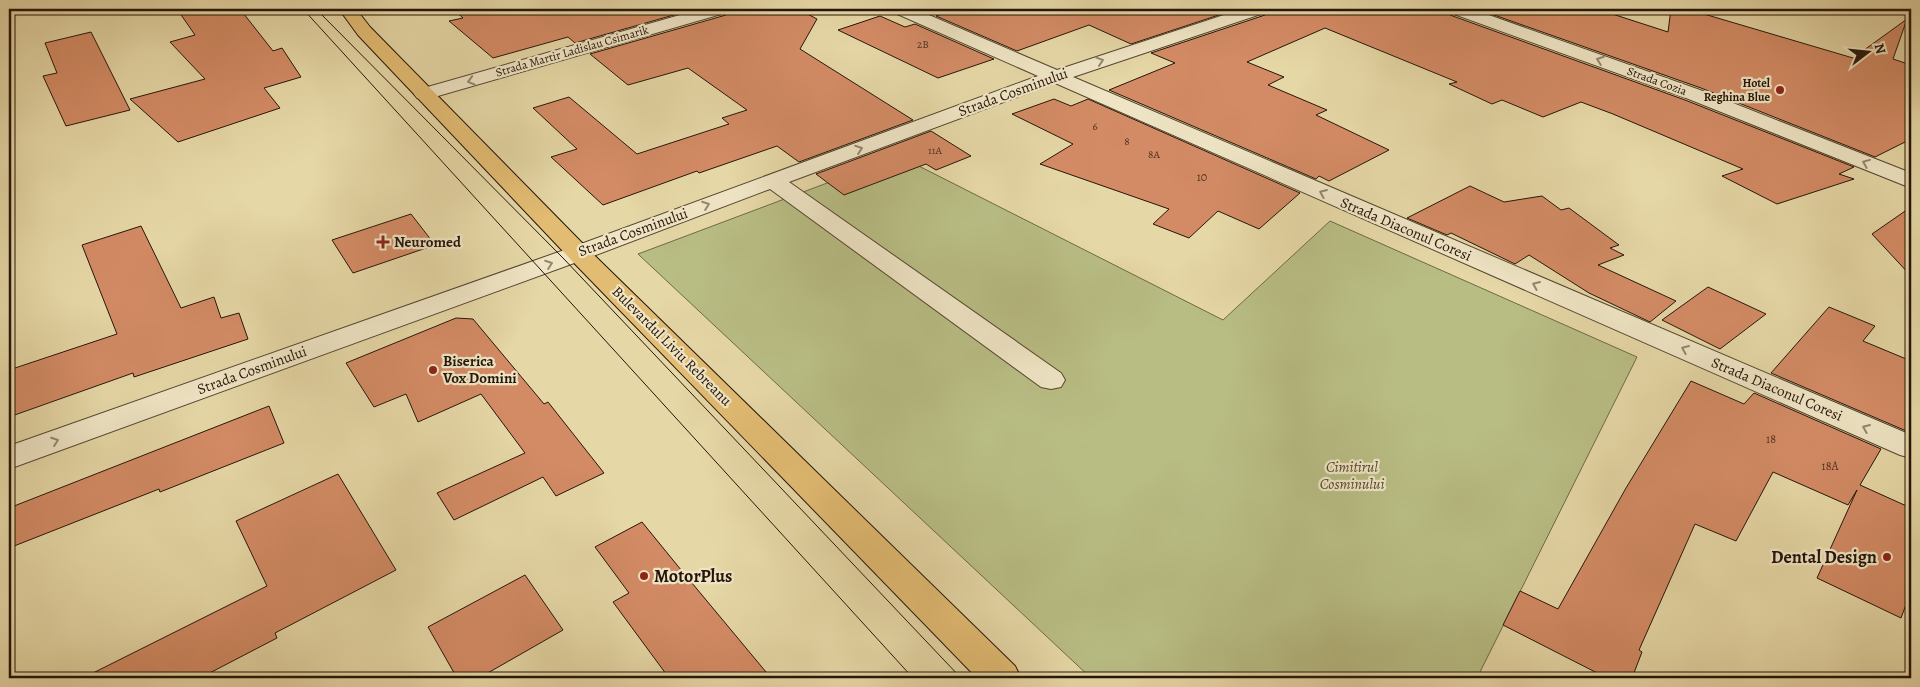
<svg xmlns="http://www.w3.org/2000/svg" width="1920" height="687" font-family="Alegreya,serif">
<style>
.green{fill:#b8bd84;stroke:#6e6946}
.building{fill:#d38b65;stroke:#251509}
.lines{fill:none;stroke-linecap:round;stroke-linejoin:round}
.street-casing{stroke:#554630;stroke-width:2}
.primary-casing{stroke:#251509;stroke-width:2}
.street{fill:#efe5c5;fill-rule:evenodd}
.primary{fill:#e3bc73;fill-rule:evenodd}
.tram{stroke:#251509;stroke-width:1}
.oneway{stroke:#948770}
.poi-dot{fill:#8f2418;stroke:#efe5c5;stroke-width:2}
.labels{text-anchor:middle;stroke-width:4.5;stroke-linejoin:round;paint-order:stroke}
.far-number-label{font-size:11px;fill:#503220}
.far-street-label{font-size:12px;fill:#251509;stroke:#efe5c5}
.far-poi-label{font-size:12px;font-weight:bold;fill:#251509;stroke:#efe5c5;text-anchor:end}
.number-label{font-size:12px;fill:#503220}
.street-label{font-size:15px;fill:#251509;stroke:#efe5c5}
.poi-label{font-size:15px;font-weight:bold;fill:#251509;stroke:#efe5c5;text-anchor:start}
.park-label{font-size:15px;font-style:italic;fill:#51472e;stroke:#efe5c5}
.near-poi-label{font-size:18px;font-weight:bold;fill:#251509;stroke:#efe5c5;text-anchor:end}
</style>
<rect width="100%" height="100%" fill="#e6d7a6"/>
<filter id="stains"><feTurbulence type="fractalNoise" baseFrequency=".004" numOctaves="4"/><feColorMatrix values="0 0 0 0 .2 0 0 0 0 .09 0 0 0 0 .02 0 0 0 .5 -.17"/></filter>
<radialGradient id="worn" r=".72"><stop offset=".6" stop-color="#630" stop-opacity="0"/><stop offset="1" stop-color="#630" stop-opacity=".3"/></radialGradient>
<path class="green" d="M899 156 1223 320 1330 221 1637 357 1477 678H1091L638 254Z"/>
<path class="building" d="M177 9H240L273 51 282 48 301 77 264 88 280 108 178 142 130 99 205 79 170 42 195 35Z
M453 9H695L575 43 568 37 493 58 449 21 463 18Z
M729 9H798L817 19 800 49 913 120 799 162 777 146 699 173 697 171 603 205 551 157 577 149 533 108 569 97 637 154 729 124 722 118 747 110 688 68 628 85 590 54 726 15Z
M955 9H1237L1131 44 1089 25 1017 51 936 16Z
M1268 9H1447L1450 15 1685 100 1854 167 1839 174 1854 179 1777 204 1722 176 1743 169 1613 114 1581 102 1543 117 1502 100 1492 104 1449 84 1457 82 1325 28 1247 62 1284 77 1268 85 1327 110 1316 115 1389 150 1329 181 1319 176 1316 179 1109 90 1175 63 1151 53 1265 15Z
M1477 9H1597L1668 32 1671 9H1687L1853 58 1907 19 1893 59 1911 65V139L1875 157 1701 88Z
M880 16 905 27 915 24 994 59 938 78 838 30Z
M91 32 130 110 66 126 43 76 57 73 45 43Z
M1054 99 1071 106 1088 99 1300 193 1259 229 1218 211 1189 238 1153 224 1169 209 1040 164 1073 144 1012 114Z
M931 131 971 156 936 170 926 164 844 195 816 174Z
M1470 186 1504 202 1542 196 1561 210 1569 208 1619 245 1610 248 1624 255 1598 265 1676 301 1650 322 1589 293 1529 255 1515 264 1451 233 1447 235 1407 218Z
M1911 207V276L1872 234Z
M411 214 435 245 353 273 332 240Z
M141 226 181 308 214 297 221 318 239 313 248 339 134 377 133 373 9 417V370L117 334 82 245Z
M1708 287 1766 314 1720 349 1662 320Z
M1829 307 1875 326 1863 341 1911 361V433L1771 373Z
M456 318 473 319 544 404 548 402 604 473 556 496 543 477 454 520 437 493 525 453 481 394 418 422 406 394 374 407 346 363Z
M1691 381 1744 404 1754 393 1881 449 1860 485 1911 508V591L1901 618 1817 578 1857 490 1848 505 1773 472 1736 541 1695 524 1639 650 1642 652 1632 678H1607L1503 625 1520 591 1558 609 1626 488Z
M269 406 284 443 160 492 159 489 9 548V508Z
M338 474 396 570 275 633 277 638 200 678H83L267 586 236 521Z
M642 522 677 565 771 678H669L613 602 629 593 595 547Z
M525 575 563 630 479 678H457L428 627Z"/>
<g class="lines">
<defs>
<path id="street" d="M701 9H727L725 13 431 98 424 100 417 98 414 94 417 90Z
M893 9H915L1057 70 1242 9H1266L1264 13 1073 77 1911 435V458L1900 455 1055 83 789 182 1061 373 1065 380 1061 387 1051 389 1041 387 770 189 588 258 9 469V446L570 248 1038 76 895 13Z
M1449 9H1472L1700 90 1911 173V188L1686 98 1451 13Z"/>
<path id="primary" d="M339 9H356L370 27 594 255 1015 666 1021 678H977L576 265 358 35Z"/>
</defs>
<use href="#street" class="street-casing"/>
<use href="#primary" class="primary-casing"/>
<use href="#street" class="street"/>
<use href="#primary" class="primary"/>
<path class="tram" d="M303 9 913 678
M316 9 563 258 961 678"/>
</g>
<defs><path id="oneway-chevron" d="M-2-3.5L2.5 0L-2 3.5" fill="none" stroke-width="1.6" stroke-linecap="round" stroke-linejoin="round" transform="scale(1.25)"/></defs>
<g class="oneway">
<use href="#oneway-chevron" transform="translate(1600 60) rotate(-160)"/>
<use href="#oneway-chevron" transform="translate(1100 61) rotate(-18)"/>
<use href="#oneway-chevron" transform="translate(471 81) rotate(164)"/>
<use href="#oneway-chevron" transform="translate(859 149) rotate(-20)"/>
<use href="#oneway-chevron" transform="translate(1866 163) rotate(-158)"/>
<use href="#oneway-chevron" transform="translate(1323 193) rotate(-157)"/>
<use href="#oneway-chevron" transform="translate(706 205) rotate(-20)"/>
<use href="#oneway-chevron" transform="translate(549 264) rotate(-20)"/>
<use href="#oneway-chevron" transform="translate(1536 285) rotate(-157)"/>
<use href="#oneway-chevron" transform="translate(1685 349) rotate(-157)"/>
<use href="#oneway-chevron" transform="translate(1866 428) rotate(-157)"/>
<use href="#oneway-chevron" transform="translate(55 441) rotate(-20)"/>
</g>
<g class="poi-dot">
<circle cx="1780" cy="90" r="5"/>
<path d="M380.5 234.5h5v5h5v5h-5v5h-5v-5h-5v-5h5z"/>
<circle cx="433" cy="370" r="5"/>
<circle cx="1887" cy="557" r="5"/>
<circle cx="644" cy="576" r="5"/>
</g>
<g class="labels">
<g class="far-number-label">
<text x="923" y="48">2B</text>
<text x="1095" y="130">6</text>
<text x="1127" y="145">8</text>
<text x="935" y="154">11A</text>
<text x="1154" y="158">8A</text>
</g>
<g class="far-street-label">
<text transform="translate(572 51) rotate(-16)" y="4">Strada Martir Ladislau Csimarik</text>
<text transform="translate(1657 81) rotate(20)" y="4">Strada Cozia</text>
</g>
<g class="far-poi-label">
<text x="1770" y="87">Hotel<tspan x="1770" dy="14">Reghina Blue</tspan></text>
</g>
<g class="number-label">
<text x="1202" y="181">10</text>
<text x="1771" y="443">18</text>
<text x="1830" y="470">18A</text>
</g>
<g class="street-label">
<text transform="translate(1013 92) rotate(-20)" y="5">Strada Cosminului</text>
<text transform="translate(1406 229) rotate(23)" y="5">Strada Diaconul Coresi</text>
<text transform="translate(633 232) rotate(-20)" y="5">Strada Cosminului</text>
<text transform="translate(672 346) rotate(45)" y="5">Bulevardul Liviu Rebreanu</text>
<text transform="translate(252 370) rotate(-20)" y="5">Strada Cosminului</text>
<text transform="translate(1777 389) rotate(23)" y="5">Strada Diaconul Coresi</text>
</g>
<g class="poi-label">
<text x="394" y="247">Neuromed</text>
<text x="443" y="366">Biserica<tspan x="443" dy="17">Vox Domini</tspan></text>
</g>
<g class="park-label">
<text x="1352" y="472">Cimitirul<tspan x="1352" dy="17">Cosminului</tspan></text>
</g>
<g class="near-poi-label">
<text x="1877" y="563">Dental Design</text>
<text x="654" y="582" text-anchor="start">MotorPlus</text>
</g>
</g>
<rect width="1920" height="687" fill="none" stroke="#e6d7a6" stroke-width="30"/>
<rect x="10" y="10" width="1900" height="667" fill="none" stroke="#251509" stroke-width="2.5"/>
<rect x="15" y="15" width="1890" height="657" fill="none" stroke="#251509"/>
<g transform="translate(1868 52) rotate(74)" stroke="#efe5c5" stroke-width="4" paint-order="stroke">
<path d="M0-4L9 19L0 12L-9 19Z" fill="#251509"/>
<text y="-8" font-size="14" font-weight="bold" text-anchor="middle" fill="#251509">N</text>
</g>
<rect width="100%" height="100%" filter="url(#stains)"/>
<rect width="100%" height="100%" fill="url(#worn)"/>
</svg>
